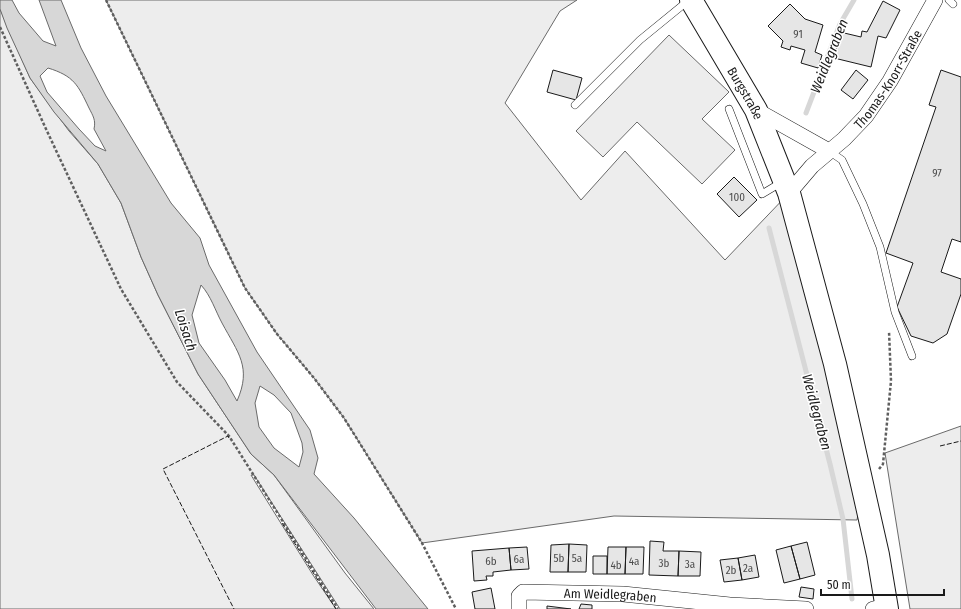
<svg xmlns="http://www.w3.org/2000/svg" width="961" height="609" font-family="'Fira Sans Condensed',sans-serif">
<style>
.green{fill:#ededed;stroke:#6a6a6a}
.water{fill:#d7d7d7;stroke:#6a6a6a;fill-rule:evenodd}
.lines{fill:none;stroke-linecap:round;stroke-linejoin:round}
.stream{stroke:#d7d7d7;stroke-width:5}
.building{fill:#e6e6e6;stroke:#1a1a1a}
.lane-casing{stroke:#1a1a1a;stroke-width:8}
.street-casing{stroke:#1a1a1a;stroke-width:16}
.primary-casing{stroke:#1a1a1a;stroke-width:24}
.path{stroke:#5f5f5f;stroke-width:2.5;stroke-dasharray:3 2;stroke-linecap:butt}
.lane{stroke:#fff;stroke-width:7}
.street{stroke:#fff;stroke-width:15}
.primary{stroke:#fff;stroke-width:22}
.fence{stroke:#1a1a1a;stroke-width:1;stroke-dasharray:5 2;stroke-linecap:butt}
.labels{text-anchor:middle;stroke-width:3;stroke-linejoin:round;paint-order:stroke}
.number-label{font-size:11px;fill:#4d4d4d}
.street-label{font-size:13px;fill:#1a1a1a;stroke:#fff}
.water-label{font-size:14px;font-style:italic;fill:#1a1a1a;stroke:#fff}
</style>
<rect width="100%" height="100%" fill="#fff"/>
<path class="green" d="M106 0H577L560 11 505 103 581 200 625 151 725 260 789 193 863 485 857 520 614 516 422 543 344 418 314 378 277 334 245 288Z
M0 9 30 78 69 131 98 164 121 203 141 257 158 295 198 374 251 454 274 475 345 573 374 609H340L254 475H251L313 575 336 609H0Z
M669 35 729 92 702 119 735 150 702 184 637 122 603 157 576 131Z
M961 426V609H910L885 453Z"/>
<path class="water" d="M0 0H12L19 13 43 41 56 46 39 0H61L81 48 106 96 171 203 200 238 209 265 257 352 310 430 318 458 314 474 354 518 428 609H376L274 475 251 454 198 374 158 295 141 257 121 203 98 164 54 112 30 78 7 28 0 9ZM48 68C74 76 78 85 89 108 93 116 96 120 94 129L106 151 95 146 79 129 47 92 40 76ZM201 285C211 296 215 310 222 323 238 353 252 367 237 401L225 380 199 343 192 315ZM260 386 274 395 291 413 302 443 303 452 299 467 274 448 259 427 255 403Z"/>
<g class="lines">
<path class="stream" d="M806 113 840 24 854 0
M769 228 830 464 843 519 852 599"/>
</g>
<path class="building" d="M883 1 900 10 886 38 878 36 871 67 834 58 840 32 861 37 862 31 867 32Z
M790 4 805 19 823 25 815 52 822 55 818 68 801 63 805 50 791 46 790 50 781 47 783 41 768 26Z
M553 70 582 78 576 100 547 92Z
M856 70 868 80 853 99 841 90Z
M941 70 961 77V242L952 239 941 272 961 279V294L947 334 933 343 911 336 897 307 913 263 886 253 936 107 929 105Z
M734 177 757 200 739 217 717 194Z
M650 541 664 542 663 551H679L678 576 649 575Z
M807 542 815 575 800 579 791 546Z
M569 544 587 545 586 572H568Z
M569 544 568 572H550L551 545Z
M791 546 800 579 784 583 776 550Z
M527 547 529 569 511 570 509 548Z
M608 547H626L625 574H607Z
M626 547H644L643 574H625Z
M509 548 511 570 493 572V576H486L487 580 474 581 472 551Z
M679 551 701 552 700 576H678Z
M755 555 759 577 742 580 738 558Z
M593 556H607V574H593Z
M738 558 742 580 724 582 720 560Z
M801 587 814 589 813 599 799 597Z
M491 588 495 609H475L472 592Z
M581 604 592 605V609H579Z
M547 606 571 609H547Z"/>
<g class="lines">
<defs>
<path id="lane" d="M949 0 953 4
M575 105 640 40 689 0
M729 109 762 194 782 182
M829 151 842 160 863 204 880 247 895 312 912 356"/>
<g id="street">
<path d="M756 110 829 151"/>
<path id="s1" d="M789 193 812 166 844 139 866 116 890 81 935 0"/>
<path id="s2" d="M519 609V596L523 592 623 594 730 605 806 609"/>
<path d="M873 609 887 606"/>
</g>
<g id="primary">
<path id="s3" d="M691 0 756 110 789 193 835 364 878 555 887 609"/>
</g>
</defs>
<use href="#lane" class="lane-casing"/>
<use href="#street" class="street-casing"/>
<use href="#primary" class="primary-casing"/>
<path class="path" d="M106 0 245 288 277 334 314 378 344 418 422 543 456 609
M0 27 46 129 121 289 177 382 229 436 338 609
M879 469 883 464 891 381 889 331"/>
<use href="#lane" class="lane"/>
<use href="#street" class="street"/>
<use href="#primary" class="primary"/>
<path class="fence" d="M229 438 228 436 163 469 234 609
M940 446 961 441
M282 523 336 609"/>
</g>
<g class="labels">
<g class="number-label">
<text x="798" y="38">91</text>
<text x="937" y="177">97</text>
<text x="737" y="201">100</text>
<text x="559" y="562">5b</text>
<text x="577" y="562">5a</text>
<text x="519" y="563">6a</text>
<text x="491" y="565">6b</text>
<text x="634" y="565">4a</text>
<text x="664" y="567">3b</text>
<text x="690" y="568">3a</text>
<text x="616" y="569">4b</text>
<text x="748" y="572">2a</text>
<text x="731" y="574">2b</text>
</g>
<g class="street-label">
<text dy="5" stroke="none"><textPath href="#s1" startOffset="152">Thomas-Knorr-Straße</textPath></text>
<text dy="5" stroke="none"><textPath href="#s3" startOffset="108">Burgstraße</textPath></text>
<text dy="5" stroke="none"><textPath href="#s2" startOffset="106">Am Weidlegraben</textPath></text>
</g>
<g class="water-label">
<text transform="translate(829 56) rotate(-68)" y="5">Weidlegraben</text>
<text transform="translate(186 330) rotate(72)" y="5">Loisach</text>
<text transform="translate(817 412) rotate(75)" y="5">Weidlegraben</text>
</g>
</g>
<path d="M821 589v6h123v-6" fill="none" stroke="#1a1a1a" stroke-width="2"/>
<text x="827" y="589" font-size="12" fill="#1a1a1a" stroke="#ffffff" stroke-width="3" paint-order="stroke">50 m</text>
</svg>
